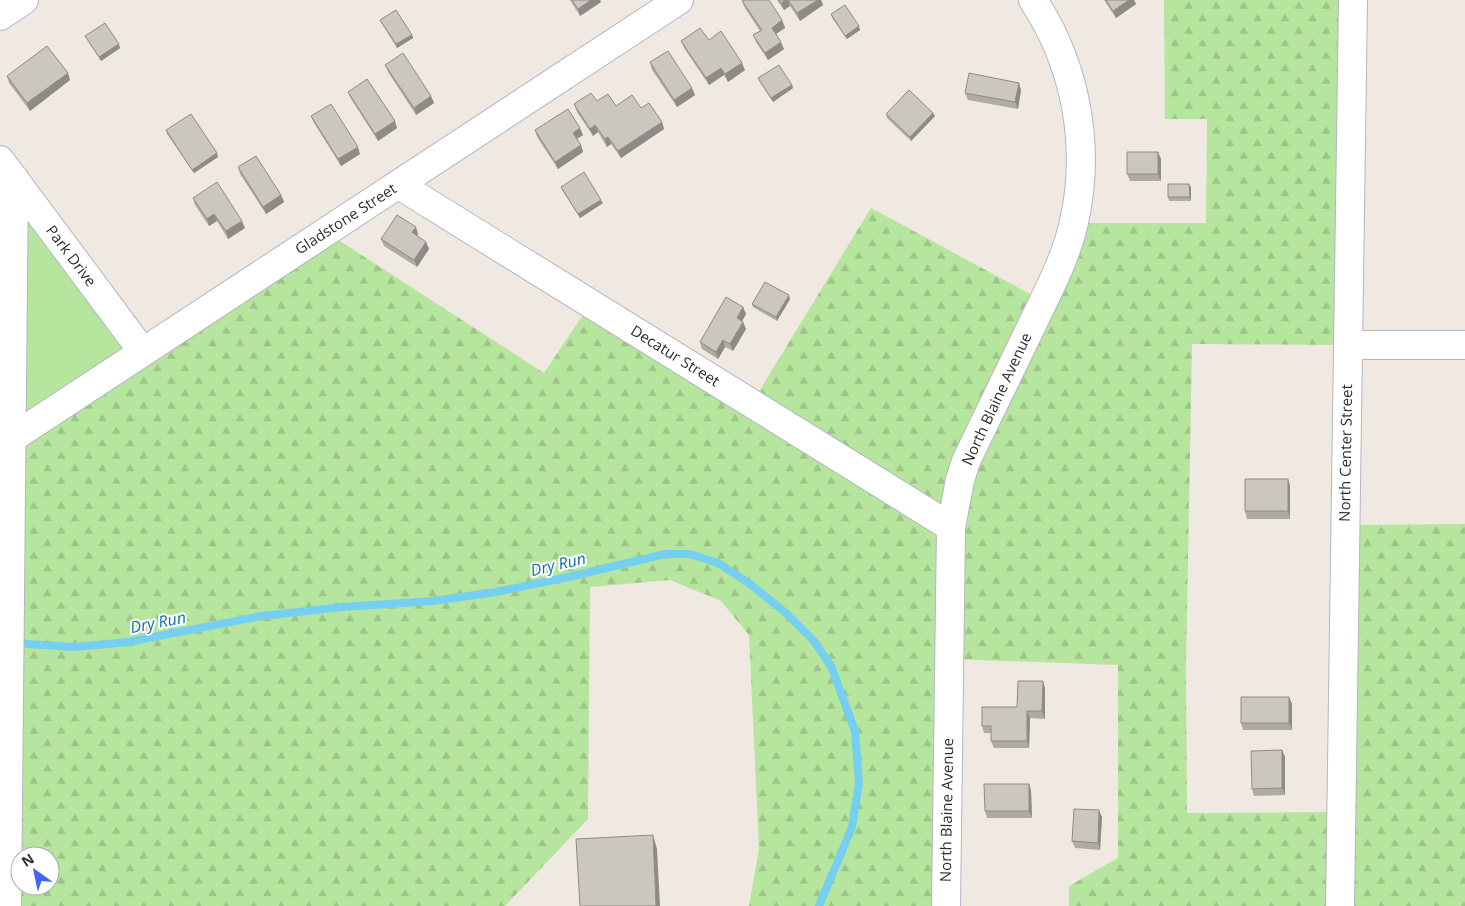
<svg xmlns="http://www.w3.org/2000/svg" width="1465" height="906" font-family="'Open Sans',sans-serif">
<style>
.grass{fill:#b6e59e}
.forest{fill:url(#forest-firs);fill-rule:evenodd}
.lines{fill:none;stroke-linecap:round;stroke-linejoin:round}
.stream{stroke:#75cff0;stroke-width:8}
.street-casing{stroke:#b4b7c1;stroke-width:30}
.street{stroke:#fff;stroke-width:28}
.wall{fill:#afaba4}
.shaded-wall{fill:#8e8b86}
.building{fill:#cbc7bf;stroke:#8e8b86}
.labels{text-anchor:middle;stroke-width:4;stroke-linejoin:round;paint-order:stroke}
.street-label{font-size:15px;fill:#2e2e2e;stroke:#fff}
.water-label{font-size:16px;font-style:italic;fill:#0d6fa3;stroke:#fff}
</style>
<defs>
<pattern id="forest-firs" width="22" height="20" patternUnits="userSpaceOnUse" patternTransform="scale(1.25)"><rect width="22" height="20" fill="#b6e59e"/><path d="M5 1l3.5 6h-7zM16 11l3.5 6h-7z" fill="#9dc588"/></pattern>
</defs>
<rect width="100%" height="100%" fill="#efe9e1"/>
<path class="grass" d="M0 160 143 352 12 438Z"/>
<path class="forest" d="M1164 0H1353L1348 345 1192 344 1186 667 1187 813 1341 812 1345 525 1465 524V906H1069V886L1118 858V665L950 659 946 906H749L759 849 749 635 721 601 670 580 590 587 588 819 505 906H7L0 719V160L12 437 326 232 544 373 591 303 752 403 871 208 1043 301 1074 223H1206L1207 119H1165ZM20 856H50V886H20Z"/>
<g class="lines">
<path class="stream" d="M14 641 28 644 75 647 128 642 261 616 343 607 433 601 496 592 573 576 665 554H690L718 563 750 584 786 613 813 640 831 666 855 731 859 783 852 827 819 906"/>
<defs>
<path id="street" d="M0 16 24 0
M0 160 143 352
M399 185 951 527
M1348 345H1465
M12 438 679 0
M7 906 14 178
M946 906 951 527 960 480 966 461C988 416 1009 372 1031 327 1047 293 1066 259 1074 222 1091 146 1076 65 1033 0
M1340 906 1353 0"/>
</defs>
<use href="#street" class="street-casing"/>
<use href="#street" class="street"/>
</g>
<path class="wall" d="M570 0H600L601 2 580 16Z
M777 0H821L823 5 800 21 790 6 784 10Z
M1104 0H1134L1136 4 1116 18Z
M742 1 782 20 785 28 776 34 784 49 768 60 756 42 753 35 760 31 745 8Z
M831 14 860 30 847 39 832 18Z
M380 20 412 35 413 38 397 48 382 24Z
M85 36 120 48 101 61 87 39Z
M709 40 745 70 728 82 724 75 709 85 684 48 681 41Z
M650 62 695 95 677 107 652 70Z
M385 65 431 96 434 103 416 115 388 72Z
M7 76 70 80 30 111 9 83Z
M758 78 792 85 793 88 773 102 759 81Z
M1021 90 1018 109 968 100 965 93Z
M348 92 397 128 378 141 351 99Z
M597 101 616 106 641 108 662 122 664 129 621 158 611 144 607 147 598 132 593 136 577 112 574 104Z
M933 113 935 116 911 141 887 118 886 114Z
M311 116 360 154 341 166 314 123Z
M166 130 218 157 194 173 167 134Z
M535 130 583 135 577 139 581 145 583 152 558 169 537 137Z
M1161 159V181H1130L1127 174Z
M238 167 281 195 284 202 266 214 240 174Z
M561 187 603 203 580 218 562 190Z
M1191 187V201H1169L1168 197Z
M193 198 245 228 228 239 217 221 209 226 195 205Z
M418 234 417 236 426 242 429 249 417 267 384 246 381 239Z
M790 299 777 321 753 307 752 304Z
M743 307 746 314 742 321 743 322 746 329 733 351 725 347 718 359 702 349 700 342Z
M1288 479 1290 486V519H1247L1245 511Z
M1045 688V719L1030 718 1029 748H994L991 741V733H984L982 726 1017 707Z
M1289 697 1292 704V730H1243L1241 723Z
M1282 750 1285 757V795L1254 796 1252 789Z
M1029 784 1031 791 1032 818H987L985 811Z
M1102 817 1100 850 1075 848 1072 841Z"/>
<path class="shaded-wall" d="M591 0H600L601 2 580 16 578 9Z
M786 0H788L790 6 784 10 781 3Z
M818 0H821L823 5 800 21 797 13Z
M1129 0H1134L1136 4 1116 18 1113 11Z
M782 20 785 28 774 35 772 28Z
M859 26 860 30 847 39 845 36Z
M412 35 413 38 397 48 396 44Z
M781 42 784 49 768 60 765 53Z
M119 44 120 48 101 61 99 57Z
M742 63 745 70 728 82 725 74Z
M721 68 724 75 709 85 706 78Z
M68 73 70 80 30 111 27 103Z
M1019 83 1021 90 1018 109 1015 102Z
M792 85 793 88 773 102 771 98Z
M692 88 695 95 677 107 674 100Z
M431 96 434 103 416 115 414 108Z
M933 113 935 116 911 141 910 137Z
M395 121 397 128 378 141 375 134Z
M662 122 664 129 621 158 618 151Z
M595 125 598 132 593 136 590 129Z
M580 128 583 135 575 140 573 133Z
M608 137 611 144 607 147 605 139Z
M581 145 583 152 558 169 555 162Z
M358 147 360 154 341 166 338 159Z
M1158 152 1161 159V181L1158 174Z
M217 153 218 157 194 173 192 170Z
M1189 184 1191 187V201L1190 197Z
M281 195 284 202 266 214 263 207Z
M601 200 603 203 580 218 578 214Z
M214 214 217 221 209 226 207 219Z
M242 221 245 228 228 239 226 231Z
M416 227 418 234 415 240 412 232Z
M426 242 429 249 417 267 414 260Z
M789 295 790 299 777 321 776 317Z
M743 307 746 314 740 325 737 318Z
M743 322 746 329 733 351 730 344Z
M723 340 725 347 718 359 716 352Z
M1288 479 1290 486V519L1288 511Z
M1043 681 1045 688V719L1042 711Z
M1289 697 1292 704V730L1289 723Z
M1027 711 1030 718 1029 748 1027 741Z
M1282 750 1285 757V795L1282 788Z
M1029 784 1031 791 1032 818 1029 811Z
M1099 810 1102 817 1100 850 1098 843Z
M653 835 657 849 660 906H656Z"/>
<path class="building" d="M572 0H591L578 9Z
M745 0H769L782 20 772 28 781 42 765 53 753 35 762 30 742 1Z
M779 0H786L781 3Z
M788 0H818L797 13Z
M1106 0H1129L1113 11Z
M845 5 859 26 845 36 831 14Z
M396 10 412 35 396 44 380 20Z
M105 23 119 44 99 57 85 36Z
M700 28 709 40 721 31 742 63 725 74 721 68 706 78 681 41Z
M47 46 68 73 27 103 7 76Z
M668 51 692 88 674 100 650 62Z
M403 53 431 96 414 108 385 65Z
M779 65 792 85 771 98 758 78Z
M969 73 1019 83 1015 102 965 93Z
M367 79 395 121 375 134 348 92Z
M909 90 933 113 910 137 886 114Z
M591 93 597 101 608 94 616 106 632 95 641 108 649 103 662 122 618 151 608 137 605 139 595 125 590 129 574 104Z
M331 104 358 147 338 159 311 116Z
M568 109 580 128 573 133 581 145 555 162 535 130Z
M191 114 217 153 192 170 166 130Z
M1127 152H1158V174H1127Z
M256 156 281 195 263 207 238 167Z
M584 172 601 200 578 214 561 187Z
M217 182 242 221 226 231 214 214 207 219 193 198Z
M1168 184H1189L1190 197H1168Z
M397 215 416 227 412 232 426 242 414 260 381 239Z
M765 282 789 295 776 317 752 304Z
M726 297 743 307 737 318 743 322 730 344 723 340 716 352 700 342Z
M1245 479H1288V511H1245Z
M1018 681H1043L1042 711H1027V741H991V726H982V707H1017Z
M1241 697H1289V723H1241Z
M1282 750V788L1252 789 1251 751Z
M984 784H1029V811H985Z
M1074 809 1099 810 1098 843 1072 841Z
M653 835 656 906H580L576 839Z"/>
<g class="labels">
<g class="street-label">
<text transform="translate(346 219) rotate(-33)" y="5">Gladstone Street</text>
<text transform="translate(71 256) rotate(53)" y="5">Park Drive</text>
<text transform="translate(675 356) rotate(32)" y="5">Decatur Street</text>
<text transform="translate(997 399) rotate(-65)" y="5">North Blaine Avenue</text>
<text transform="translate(1346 453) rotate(-89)" y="5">North Center Street</text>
<text transform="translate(947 810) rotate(-89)" y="5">North Blaine Avenue</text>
</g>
<g class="water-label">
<text transform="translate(558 564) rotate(-13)" y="6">Dry Run</text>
<text transform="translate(158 622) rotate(-11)" y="6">Dry Run</text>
</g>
</g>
<g transform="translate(35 871) rotate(327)"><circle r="24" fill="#ffffff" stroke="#ababab"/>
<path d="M0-4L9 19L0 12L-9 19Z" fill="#4264fb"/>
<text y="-8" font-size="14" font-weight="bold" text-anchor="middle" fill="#2e2e2e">N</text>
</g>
</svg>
